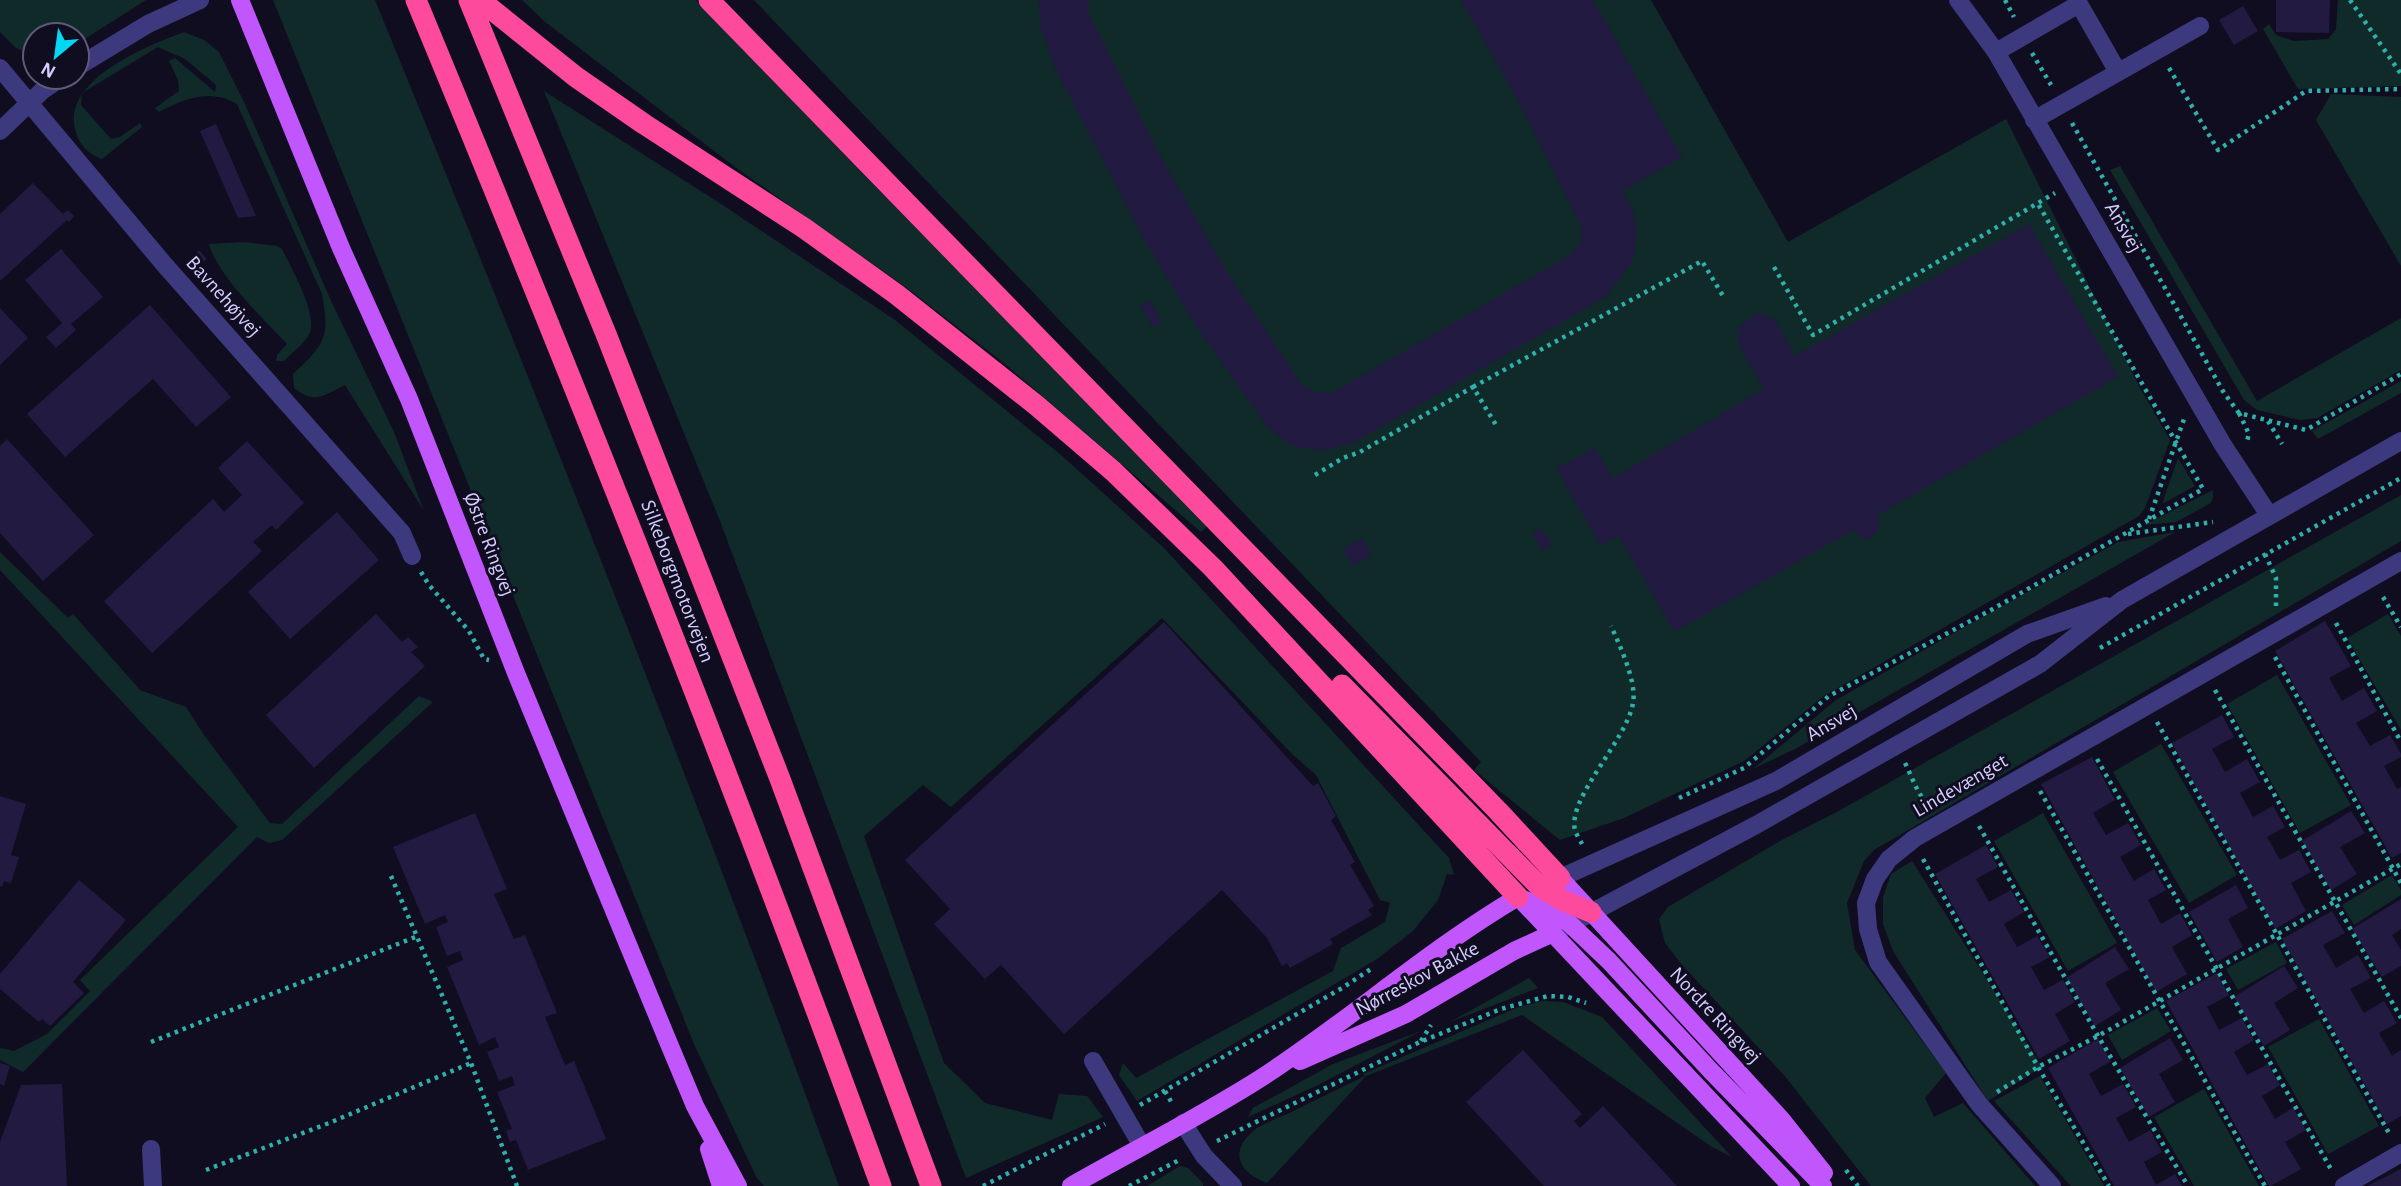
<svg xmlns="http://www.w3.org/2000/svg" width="2401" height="1186" font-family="'Alegreya Sans',sans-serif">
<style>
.green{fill:#102a2a}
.building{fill:#221a41}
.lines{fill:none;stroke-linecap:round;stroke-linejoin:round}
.path{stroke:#2fb0ab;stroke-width:4.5;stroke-dasharray:3.5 5;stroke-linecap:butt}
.minor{stroke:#3d397f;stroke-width:18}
.major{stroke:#c256fd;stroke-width:18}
.highway{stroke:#fd4a9c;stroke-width:21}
.labels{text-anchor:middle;stroke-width:6;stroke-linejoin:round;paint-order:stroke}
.street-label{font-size:21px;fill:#d4cdfe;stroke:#110d20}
</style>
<rect width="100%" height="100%" fill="#110d20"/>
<path class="green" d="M0 0H146L77 44V35H35V55L16 48 0 32Z
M273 0H375C536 393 694 787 839 1186H764L757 1178 743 1149 694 1044Z
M522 0H696L867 178 1209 525 1201 532 1005 364 907 288 735 167 544 21Z
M754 0H1651L1788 242 2006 119 2140 388 2170 440 2145 508 2139 516 1824 696 1744 761 1624 818 1560 840 1474 770 1481 762Z
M2338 0H2401V86L2298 89 2263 29 2269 24 2276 35 2294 41 2328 39 2336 29Z
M184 32 204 40 219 52 245 104 332 303 394 432 424 511 345 385C324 395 315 405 294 388L293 374C325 344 330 338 322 294L237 104C210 88 184 99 159 112L155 108 179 91 178 80 169 61 175 58 215 92 216 85 185 59 158 47 82 93 81 105 111 139 120 137 140 123 142 127 102 159C87 153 79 145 75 129 63 79 149 45 184 32Z
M544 91 718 202 895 320 1061 455 1164 548 1449 858 1454 875 1447 874 1438 900 1413 931 1377 959 1137 1101 1119 1075 1123 1063 1136 1078 1333 971 1341 948 1385 922 1390 903 1380 900 1316 775 1292 754 1162 618 951 807 923 785 864 836 944 1063 985 1103 1052 1120 1059 1094 1087 1096 1103 1117 966 1178 720 521Z
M2331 94 2401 97V266L2316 120Z
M2120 166 2257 401 2401 318V370L2317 418 2300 420 2257 410 2244 400 2110 170Z
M245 242 277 246 282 249C291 267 317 313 310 332 306 343 291 353 284 361H276L277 355 287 344C264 319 218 277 209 244Z
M2401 381V393L2318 439 2312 431Z
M2178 458 2195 486 2162 504Z
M2213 490V498L2211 503 2176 522 2144 525Z
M2401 495V541L1874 850 1864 861 1847 903 1855 950 1946 1073 1925 1098 1934 1117 1963 1103 2035 1186H1871L1784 1075 1683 966 1665 943 1659 919 1668 907 1780 841 1835 813Z
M2175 532 1795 749 1753 769 1836 700 1968 625 2118 542Z
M0 552 68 618 73 614 140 690 186 707 204 735 270 823 282 824 419 696 433 702 282 840 269 843 257 837 23 1072 0 1060V1048L14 1051 47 1034 90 991 80 980 238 827 0 570Z
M2388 614 2401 636V730L2347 638Z
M2277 675 2351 805 2300 833 2227 704Z
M2161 744 2237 875 2189 903 2113 772Z
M2043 813 2117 943 2068 971 1994 841Z
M1912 861 2042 1067 1988 1101 1893 951 1883 924V897L1891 874Z
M2392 875 2401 890V895L2354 925 2342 905Z
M2276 942 2287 963 2238 990 2226 969Z
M1529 978 1538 988 1450 1022Z
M1542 1001 1563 1002 1602 1017 1732 1157 1712 1147 1522 1015 1366 1076 1267 1183C1240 1173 1228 1153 1253 1131 1262 1124 1276 1119 1287 1114 1313 1101 1339 1089 1365 1076L1363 1074 1516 1008Z
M2157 1008 2171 1031 2122 1060 2108 1035Z
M2319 1019 2379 1126 2328 1154 2268 1047Z
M1421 1031 1318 1085 1248 1117 1253 1108 1333 1064Z
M2040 1076 2104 1186H2071L1994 1101Z
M2204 1089 2259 1186H2194L2154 1117Z
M1180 1166 1188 1168 1203 1183V1186H1147Z"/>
<path class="building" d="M1039 0H1089L1087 10 1156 148 1222 264 1301 384 1318 393 1334 392 1570 255 1582 241 1581 226 1517 99 1461 0H1593L1682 157 1622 191 1632 208 1637 235 1632 263 1604 298 1353 443 1325 450 1301 448 1284 441 1266 425 1193 321 1145 241 1055 68 1041 28Z
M2276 0H2330L2329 33 2276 32Z
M2243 6 2258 31 2234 45 2219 20Z
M216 124 256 216 238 218 200 131Z
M33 183 63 214 68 210 74 216 69 222 67 220 0 281V214Z
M2029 224 2118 377 1878 515 1879 531 1871 537 1862 539 1853 530 1674 632 1619 536 1600 545 1556 468 1595 448 1613 478 1764 389 1738 344 1739 327 1754 315 1759 313 1774 319 1795 356Z
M61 249 103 297 71 324 76 330 56 348 46 337 62 323 25 280Z
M199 250 207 259 198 267 190 258Z
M1149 300 1162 321 1153 327 1140 305Z
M150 305 231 397 196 427 153 379 65 457 27 414Z
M0 308 28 338 0 365Z
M7 439 94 535 43 581 0 533V446Z
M247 441 304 503 276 530 272 525 253 542 262 551 152 653 104 601 213 499 224 512 242 495 218 468Z
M337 512 379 560 290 639 248 592Z
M1541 528 1552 545 1542 550 1532 533Z
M1362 538 1372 555 1353 566 1343 549Z
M376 614 402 642 408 637 418 647 411 652 425 666 314 768 266 715Z
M2325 621 2351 666 2329 678 2342 701 2364 688 2377 711 2356 723 2370 746 2390 735 2401 754V757L2384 766 2397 789 2401 787V853L2392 858 2275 651Z
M1164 622 1313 786 1318 783 1336 816 1331 820 1355 862 1350 865 1374 906 1368 910 1372 915 1330 939 1333 944 1290 968 1287 963 1282 966 1267 938 1222 890 1064 1034 1001 965 985 979 934 924 950 909 905 860Z
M2222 715 2234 737 2212 749 2225 772 2247 759 2260 782 2240 793 2253 817 2273 806 2285 827 2267 837 2280 860 2299 850 2311 872 2291 883 2306 911 2275 929 2172 743Z
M2092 757 2115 800 2093 813 2106 835 2128 823 2141 845 2120 857 2134 881 2154 869 2166 890 2148 900 2161 924 2180 913 2192 935 2172 947 2187 974 2156 992 2041 784Z
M0 796 26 804 11 855 19 857 11 883 4 881 2 887 0 886Z
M2351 811 2365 833 2340 847 2357 874 2331 890 2302 841Z
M475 813 507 889 494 894 514 939 525 935 557 1013 545 1017 565 1065 574 1061 606 1139 528 1170 516 1140 510 1142 506 1131 512 1129 497 1092 515 1085 512 1076 499 1081 487 1052 499 1047 495 1037 479 1045 447 967 463 960 460 951 447 956 436 927 448 922 445 915 425 924 393 847Z
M1986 845 1998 867 1976 879 1989 902 2011 890 2024 912 2004 924 2017 947 2037 936 2050 957 2031 967 2044 990 2063 980 2075 1002 2055 1014 2070 1041 2039 1059 1935 874Z
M79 880 126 920 73 982 84 993 50 1026 42 1019 39 1022 0 989V974Z
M2236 885 2248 908 2228 919 2243 947 2217 962 2189 912Z
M2401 899V929L2392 935 2401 950V966L2382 977 2352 929Z
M2332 911 2345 933 2323 945 2336 968 2358 955 2371 978 2350 989 2364 1013 2384 1001 2397 1023 2379 1033 2392 1056 2401 1050V1116L2387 1124 2282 939Z
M2115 947 2129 969 2105 983 2121 1010 2095 1026 2066 978Z
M2284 966 2298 988 2274 1003 2290 1030 2264 1046 2234 997Z
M2217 973 2229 995 2207 1007 2219 1030 2242 1018 2254 1040 2234 1052 2247 1075 2268 1064 2280 1085 2262 1096 2275 1119 2293 1108 2306 1130 2285 1142 2301 1169 2271 1186H2269L2166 1001Z
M2170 1038 2183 1060 2159 1074 2175 1102 2149 1117 2120 1068Z
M2098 1039 2111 1061 2089 1074 2101 1096 2123 1084 2136 1107 2116 1118 2129 1142 2150 1130 2162 1152 2144 1162 2156 1185 2175 1174 2182 1186H2114L2048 1068Z
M1523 1050 1582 1114 1574 1121 1580 1128 1603 1106 1677 1186H1544L1466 1102Z
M0 1063 10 1066 4 1086 0 1084Z
M62 1084 67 1186H0V1142L21 1085Z
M2401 1169V1186H2367Z"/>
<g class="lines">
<path class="path" d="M2005 0 2014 17
M2350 0 2401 74
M2032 53 2051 85
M2169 68 2218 150 2306 91 2401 89
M2072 123 2224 393 2239 413 2306 430 2401 374
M1774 267 1813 335 2055 193
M1473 387 1702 261 1723 296
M2239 413 2249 434 2247 441
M2268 421 2282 444
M1315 475 1343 458 1360 452 1473 387 1496 425
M2149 519 2184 419
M2128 534 2213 522
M2265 554 2276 578V607
M421 572 429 585 469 631 484 659 489 660
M2383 597 2401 627
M2336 623 2401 742
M2100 648 2401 478
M2275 657 2401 883
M2215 690 2401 1018
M2157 722 2390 1135
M2097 759 2332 1171
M1905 763C1913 779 1917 794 1930 807
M2040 791 2265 1186
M1679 798 1744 768 1829 696 1991 610 2203 489 2037 202
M1979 826 2098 1036 2188 1186
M1582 844C1580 840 1576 834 1575 830 1567 798 1627 740 1633 703 1637 682 1620 646 1611 626
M1923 859 2038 1067 2109 1186
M391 876 471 1063 517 1186
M1421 1041 1431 1025
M151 1042 418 936
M1165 1091 1173 1105
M1997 1092 2038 1067 2098 1036 2401 864
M1140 1105 1342 988 1374 967
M1217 1141 1420 1042 1501 1009 1548 996 1568 997 1586 1003
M206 1170 329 1123 471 1063
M1846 1170 1858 1186
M983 1186 1105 1124
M1129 1186 1181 1159"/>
<path class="minor" d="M1958 0 1996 52 2223 445 2269 515
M1996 52 2079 4 2118 72
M77 67 148 24 200 0
M0 68 163 263 402 533 412 556
M2034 120 2200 26
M0 131 43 90 62 77
M1549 883 1776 781 2027 634 2106 606
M1557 931 1756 825 2040 664 2122 600 2401 441
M1093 1061 1142 1146
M1183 1123 1204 1156 1233 1186
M151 1149 153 1186
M2052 1186 1979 1104 1878 962 1868 929 1866 903 1875 879 1889 859 1915 838 2401 561
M2344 1186 2401 1153"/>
<path class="major" d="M240 0 341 248 409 399 516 673 667 1039 695 1106 738 1186
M1560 878 1782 1120 1824 1173
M1518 897 1543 907 1570 924 1609 961 1710 1070 1823 1186
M1524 903 1791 1186
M1300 1061 1406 1014 1514 951 1553 933
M709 1149 721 1186
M1071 1186C1134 1150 1200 1117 1261 1078 1349 1021 1428 950 1518 897"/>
<path class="highway" d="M416 0C579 393 736 787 881 1186
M469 0 606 334 780 779 931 1186
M480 0 576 77 644 124 804 228 896 294 1036 405 1113 471 1213 568 1518 897
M709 0 1499 812 1560 878
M1342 685 1540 887 1564 901 1591 912"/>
</g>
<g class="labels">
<g class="street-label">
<text transform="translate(2124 227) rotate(60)" y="7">Ansvej</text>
<text transform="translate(224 296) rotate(48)" y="7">Bavnehøjvej</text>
<text transform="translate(490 544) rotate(69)" y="7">Østre Ringvej</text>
<text transform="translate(678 581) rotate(69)" y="7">Silkeborgmotorvejen</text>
<text transform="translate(1831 722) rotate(-30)" y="7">Ansvej</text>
<text transform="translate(1960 785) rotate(-30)" y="7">Lindevænget</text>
<text transform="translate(1417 978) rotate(-28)" y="7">Nørreskov Bakke</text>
<text transform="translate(1716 1015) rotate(47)" y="7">Nordre Ringvej</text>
</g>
</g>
<g transform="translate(56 56) rotate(209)"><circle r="33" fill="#110d20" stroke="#5f5a79" stroke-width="2"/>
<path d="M0-5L12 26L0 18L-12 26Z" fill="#03d7f4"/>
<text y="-10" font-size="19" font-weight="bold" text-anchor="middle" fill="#d4cdfe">N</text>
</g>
</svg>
